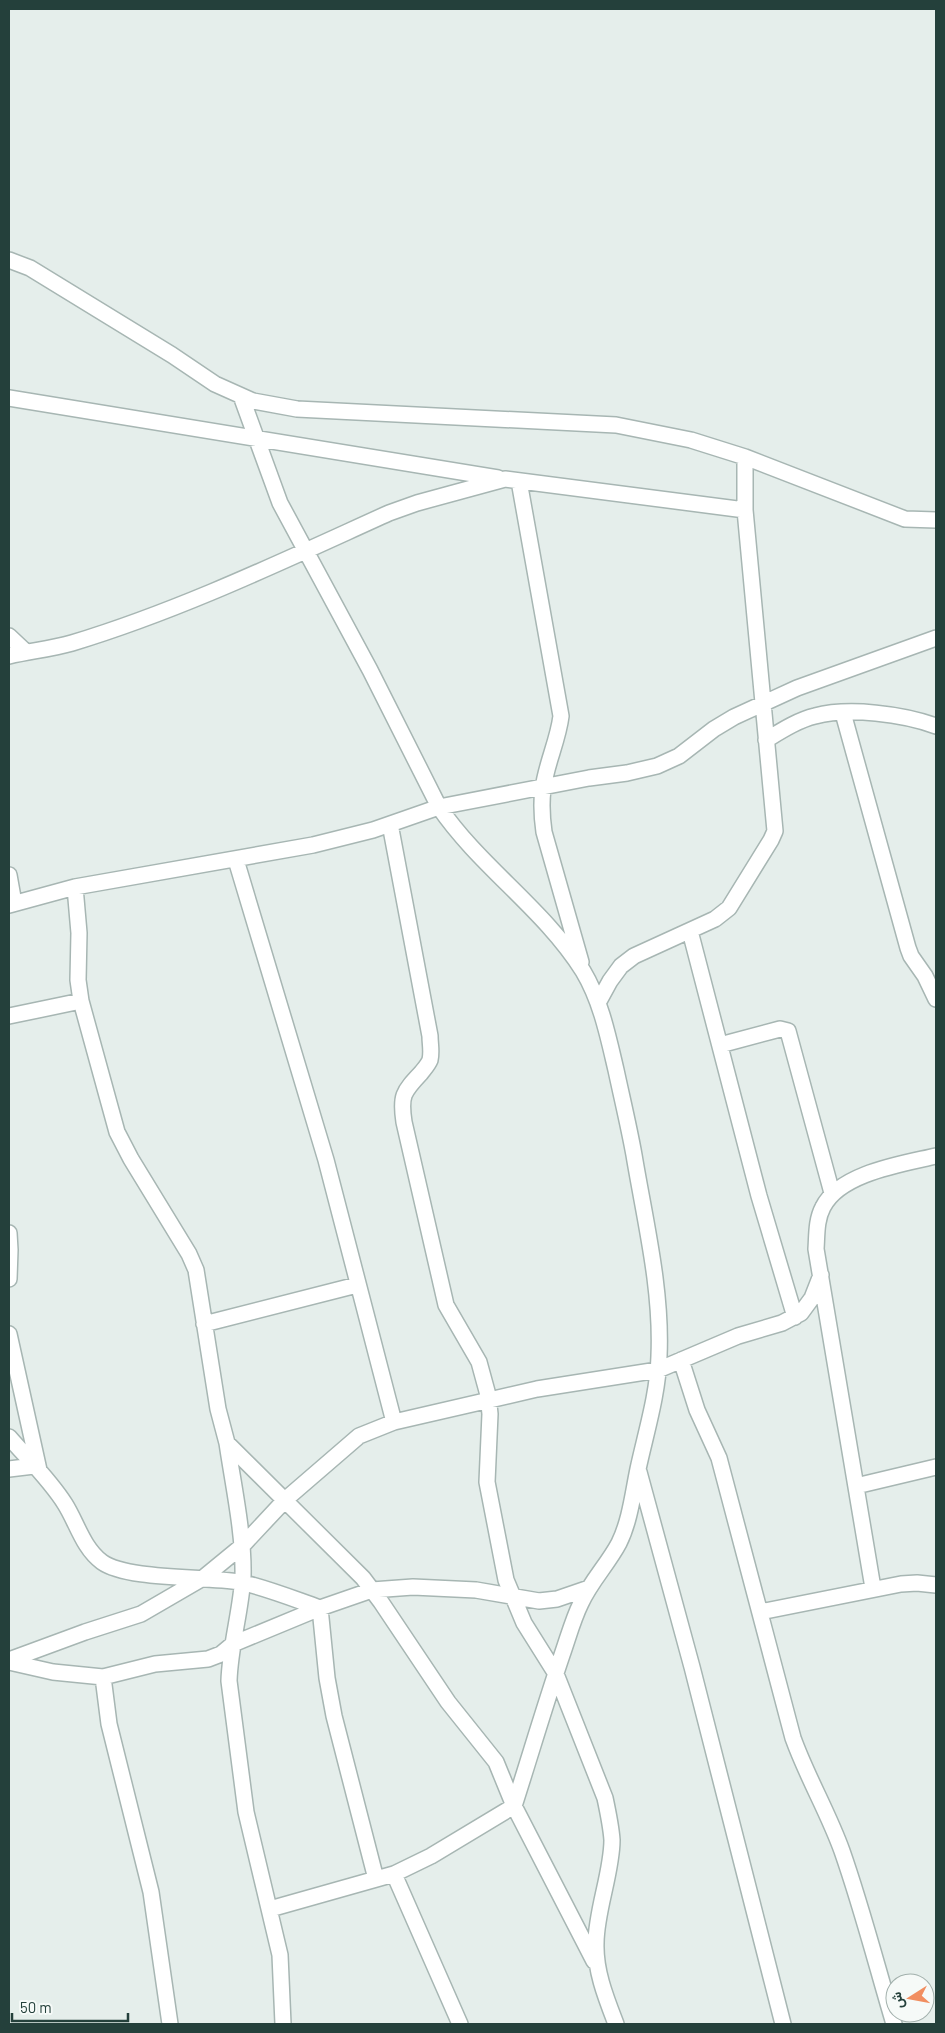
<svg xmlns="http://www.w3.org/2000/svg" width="945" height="2033" font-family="Barlow,Vazirmatn,sans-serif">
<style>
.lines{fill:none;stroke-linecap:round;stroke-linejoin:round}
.street-casing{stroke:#a7b6b3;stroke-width:18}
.street{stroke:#fff;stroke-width:15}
</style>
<rect width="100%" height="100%" fill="#e5eeeb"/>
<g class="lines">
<defs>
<path id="street" d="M9 260 30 268 172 355 215 384 253 401 297 409 616 425 691 440 745 457 905 519 936 520
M241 396 280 503 370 670 439 807C480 867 544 909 583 971 601 1001 608 1036 616 1070 622 1098 629 1127 634 1155 645 1221 662 1289 659 1356 658 1394 646 1432 638 1469 633 1493 630 1521 619 1543 608 1564 591 1581 581 1603 573 1619 568 1638 562 1655 545 1705 530 1756 514 1806L431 1856 394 1874 270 1909
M9 398 498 478
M519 481 561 716C558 741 546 764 543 789 541 804 542 818 544 832L581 962
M9 636 26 652
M9 656C30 651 51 649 72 643 181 610 285 560 389 513L417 503 505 479 745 510
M843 713 908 948 911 956 925 976 936 999
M766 740C781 731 798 720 815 716 849 707 903 714 936 726
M390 824 430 1036C430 1044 432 1052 430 1060 428 1065 424 1069 421 1073 403 1092 400 1096 404 1122L446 1305 479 1362 488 1395 490 1414 487 1482 506 1580 524 1623 556 1674 605 1798C608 1812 611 1826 612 1840 612 1872 596 1911 596 1943 595 1971 606 1998 616 2024
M236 860 326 1160 394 1422
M9 875 14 903
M75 887 79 933 78 980 81 1001 117 1132 131 1159 189 1254 196 1270 218 1409 227 1443 363 1578 381 1602 448 1702 496 1762 514 1806 594 1961
M9 905 75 887 313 845 373 830 439 807 589 778 627 773 657 766 679 756 714 729 734 717 797 688 936 638
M690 931 759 1196 795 1317
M598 1003 610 981 621 966 634 956 715 919 729 908 771 840 775 831 745 510V457
M9 1016 81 1001
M720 1045 780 1029 788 1031 832 1193
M9 1233 10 1250 9 1279
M204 1324 357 1285
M9 1334 39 1470
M681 1360 697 1410 719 1458 793 1738C807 1777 828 1812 842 1851 862 1908 877 1967 894 2024
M9 1437C28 1459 50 1480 65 1504 77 1523 83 1548 102 1562 127 1580 205 1576 240 1582 267 1588 294 1599 320 1608L327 1678 334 1716 376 1879
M227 1443C233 1484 244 1534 243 1576 241 1611 230 1646 229 1681L246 1812 280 1955 283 2024
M9 1469 34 1466
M639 1472 692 1667 783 2024
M856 1486 936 1467
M873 1588 816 1249C817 1235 816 1220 823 1207 840 1173 902 1164 936 1156
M760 1612 901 1584 917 1583 936 1585
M9 1660 85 1632 141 1614 203 1578 242 1546 286 1499 359 1436 394 1422 537 1389 658 1370 738 1336 782 1323 801 1313 812 1298 821 1275
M9 1662 53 1672 103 1677 155 1664 208 1659 221 1654 233 1644 320 1608 372 1590 413 1587 476 1590 539 1601 557 1599 589 1588
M103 1677 109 1724 151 1892 170 2024
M394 1874 460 2024"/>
</defs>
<use href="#street" class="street-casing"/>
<use href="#street" class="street"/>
</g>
<rect width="945" height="2033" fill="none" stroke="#24403b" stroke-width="20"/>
<g transform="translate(910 1998) rotate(259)"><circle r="24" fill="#f6faf8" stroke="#a2b0ac"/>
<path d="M0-4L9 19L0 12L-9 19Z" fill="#f18e60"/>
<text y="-8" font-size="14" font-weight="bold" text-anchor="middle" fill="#24403b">ش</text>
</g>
<path d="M12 2013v8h116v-8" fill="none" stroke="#24403b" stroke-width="2.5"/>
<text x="20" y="2013" font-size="15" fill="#24403b" stroke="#f6faf8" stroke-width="4" paint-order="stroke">50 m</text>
</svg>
